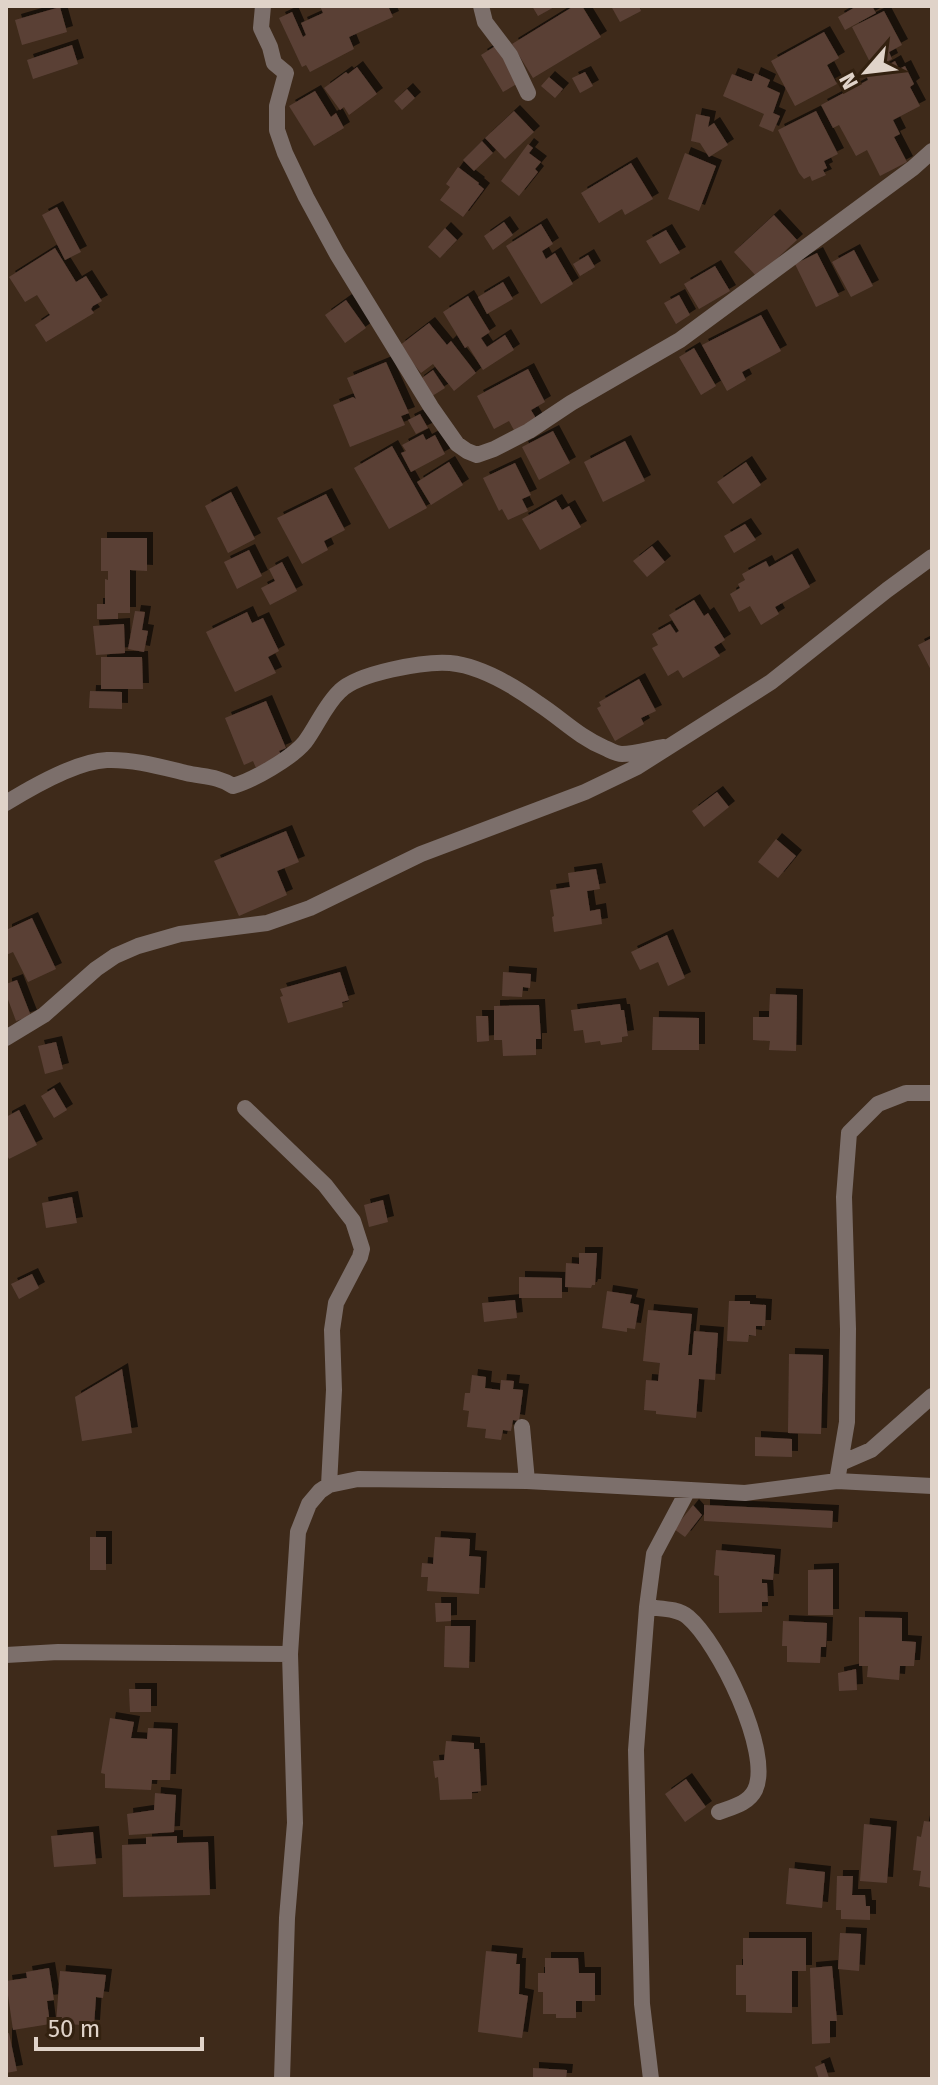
<svg xmlns="http://www.w3.org/2000/svg" width="938" height="2085" font-family="'Fira Sans',sans-serif">
<style>
.building{fill:#5a4036;filter:url(#shadow)}
.lines{fill:none;stroke-linecap:round;stroke-linejoin:round}
.street{stroke:#7c6f6b;stroke-width:16}
</style>
<defs>
<filter id="shadow"><feDropShadow dx="6" dy="-6" stdDeviation="0" flood-color="#0009"/></filter>
</defs>
<rect width="100%" height="100%" fill="#3e2a1a"/>
<path class="building" d="M320 6H388L393 17 349 37 354 49 310 72 306 65 302 67 279 18 292 12 303 37 306 35 301 23 323 13Z
M532 6H556L538 16Z
M574 6H582L601 37 533 78 512 44Z
M611 6H639L641 11 620 22Z
M857 6H872L876 13 845 30 838 17Z
M60 7 67 32 22 45 15 20Z
M884 11 902 45 889 52 892 59 877 67 873 61 870 62 852 27Z
M824 32 839 58 827 65 837 84 795 106 771 61Z
M72 45 78 64 33 79 27 60Z
M497 45 520 82 503 92 481 55Z
M895 61 899 69 905 66 914 84 910 87 920 106 893 120 900 134 894 137 907 162 880 176 867 150 856 156 839 125 833 128 821 105 868 80 867 77Z
M357 67 377 94 349 115 344 107 340 110 324 88 346 72 348 74Z
M585 72 593 86 580 93 572 78Z
M755 73 770 80 767 87 780 93 773 113 780 116 773 132 759 126 764 114 723 96 732 74 750 81H752Z
M549 77 563 89 555 98 541 86Z
M407 89 415 98 402 110 394 101Z
M315 91 331 117 336 113 344 128 314 146 289 106Z
M514 111 534 132 505 159 485 138Z
M816 111 838 154 824 161 827 168 823 170 826 175 812 181 810 176 804 179 799 173 778 130Z
M696 114 710 117 708 127 714 123 728 145 709 157 700 143 691 141Z
M482 141 493 153 474 171 463 160Z
M528 144 533 148 529 153 541 162 535 169 538 172 519 196 501 181Z
M685 153 716 166 699 211 668 199Z
M631 163 653 199 625 215 622 209 599 223 581 193Z
M458 167 479 183 478 184 484 189 463 217 440 200 450 187 446 184Z
M57 207 81 252 65 260 42 215Z
M774 215 797 240 757 277 734 252Z
M504 222 513 235 493 250 484 236Z
M541 224 553 244 542 251 546 259 555 253 573 284 541 304 506 246Z
M445 228 457 240 440 258 428 247Z
M666 230 680 253 660 264 646 241Z
M55 248 76 282 86 276 102 301 93 306 91 309 94 313 46 342 35 325 50 315 37 295 25 302 9 277Z
M854 250 873 286 851 297 832 262Z
M817 253 839 296 816 307 795 264Z
M588 255 595 267 580 276 573 264Z
M715 266 730 291 699 309 684 284Z
M503 282 513 299 487 314 478 297Z
M679 295 690 315 676 324 664 303Z
M468 296 490 332 481 338 487 347 505 335 514 350 483 370 468 346 465 348 443 312Z
M346 300 366 328 345 343 325 315Z
M761 315 781 351 742 372 746 380 727 391 702 345Z
M429 323 447 345 451 341 476 373 454 391 433 364 421 373 399 346Z
M694 348 716 386 701 395 679 357Z
M386 362 409 413 401 416 405 425 350 447 333 405 353 397 356 399 347 378Z
M528 369 545 402 531 410 537 420 515 432 509 421 494 429 477 396Z
M433 370 445 388 429 398 418 381Z
M420 414 428 428 416 434 408 420Z
M553 431 570 463 539 480 522 447Z
M423 434 426 440 435 435 445 454 411 472 401 453 406 451 402 445Z
M625 441 645 481 603 502 584 462Z
M392 446 427 508 389 529 354 468Z
M449 462 463 485 431 505 417 482Z
M746 462 761 485 733 504 717 482Z
M515 463 531 495 522 499 528 511 508 520 502 509 499 511 483 478Z
M231 492 255 539 228 553 205 506Z
M326 494 345 530 324 541 328 550 302 564 277 518Z
M556 500 562 510 569 506 581 527 540 550 522 519Z
M745 524 756 540 734 553 724 536Z
M101 538H147V571L130 570V613H118V619H97V604H105V579L108 580V571H101Z
M652 546 665 562 647 577 633 561Z
M249 550 262 576 237 589 224 562Z
M792 554 810 587 775 607 779 614 761 625 750 606 739 612 730 594 740 588 738 584 745 580 742 574 766 561 769 567Z
M282 562 297 591 270 605 261 588 275 581 269 569Z
M694 600 704 616 708 613 725 640 714 647 720 656 683 678 678 670 668 676 652 648 658 645 652 634 670 624 676 633 679 631 669 615Z
M135 611 145 612 142 630 148 631 144 652 128 649Z
M247 612 252 623 263 618 279 651 268 657 276 673 235 692 206 632Z
M124 624 125 653 96 655 93 626Z
M932 638V672L918 645Z
M101 657H142L143 689H101Z
M639 679 656 711 641 718 644 724 615 741 597 708 601 706 599 702Z
M90 691 122 692V709L89 708Z
M266 701 286 748 279 751 282 756 256 768 253 761 244 765 225 718Z
M717 792 729 807 704 827 692 811Z
M286 831 299 862 277 871 287 895 239 916 214 861Z
M776 839 796 856 778 878 758 862Z
M596 869 600 889 587 891 590 911 600 909 602 924 554 932 552 917 554 916 550 890 570 887 568 873Z
M32 918 56 969 28 982 13 952 6 955V930Z
M667 935 685 978 668 986 658 962 640 970 631 952Z
M340 972 349 1000 342 1002 343 1007 288 1023 280 997 283 996 280 989Z
M503 972 531 974 530 988 523 987 522 997 502 996Z
M17 980 31 1016 16 1021 6 994V984Z
M770 994 797 995 796 1051 769 1050 770 1041 753 1040V1017H769Z
M620 1004 621 1010H624L628 1036 622 1037V1042L601 1045 600 1041 585 1043 583 1030 574 1031 571 1010Z
M539 1005 541 1039H536V1055L503 1056 502 1040H494V1006Z
M476 1016H488L489 1041 477 1042Z
M653 1017 699 1018V1050H652Z
M56 1042 63 1069 45 1074 38 1046Z
M54 1088 67 1110 54 1118 41 1096Z
M19 1110 37 1145 9 1159 6 1153V1117Z
M72 1197 77 1223 46 1228 42 1203Z
M383 1200 388 1222 369 1227 364 1205Z
M579 1253H597L595 1285H592L591 1288 565 1287 566 1263 579 1264Z
M32 1274 39 1288 19 1299 11 1284Z
M519 1277 562 1278V1298H519Z
M607 1291 632 1295 630 1303 639 1305 635 1329 627 1328V1332L602 1328Z
M515 1300 517 1318 484 1322 482 1303Z
M729 1301H750V1304L766 1305 765 1326H756V1336L749 1335 748 1342 727 1341Z
M648 1310 692 1314 688 1355H692L694 1331 718 1333 715 1380 699 1379 696 1418 656 1414V1411L644 1410 646 1380 658 1381 660 1363 643 1361Z
M789 1354 823 1355 821 1434 788 1433Z
M122 1369 132 1433 82 1441 75 1397Z
M472 1375 486 1377 485 1388 500 1390 501 1380 514 1381 513 1389 523 1390 519 1421 513 1420 511 1431 503 1430 501 1440 485 1438 486 1429 467 1427 469 1411 463 1410 465 1393H470Z
M755 1437 792 1439V1457L755 1456Z
M693 1505 702 1515 685 1537 674 1529Z
M704 1505 833 1511 832 1528 704 1521Z
M90 1537H106V1570H90Z
M435 1537 470 1539 469 1556 481 1557 479 1594 427 1591 428 1577H421L422 1563 433 1564Z
M716 1550 775 1555 773 1580 762 1579V1583H767L768 1602H762V1612L719 1613V1576L714 1575Z
M833 1569V1615H808V1570Z
M435 1603H451V1621L436 1622Z
M859 1617 902 1618V1641L916 1642 914 1666H900L899 1680 867 1677 868 1666H859Z
M783 1621 827 1623 826 1647H821L820 1663 787 1662V1646H782Z
M445 1626H470L469 1668 444 1667Z
M856 1669 857 1690 839 1691 838 1673Z
M129 1689H151V1712H130Z
M110 1718 134 1722 131 1738 147 1739 148 1728 172 1729 170 1780H152L151 1790 105 1788V1774L101 1773Z
M446 1741 474 1743V1749H479L481 1791 472 1792V1799L440 1800 438 1777 435 1778 433 1761 444 1760Z
M686 1779 706 1807 685 1822 665 1794Z
M155 1793 176 1795 174 1832 129 1835 127 1814 154 1810Z
M924 1821 932 1822V1888L919 1886 921 1871 913 1870 917 1836 921 1837Z
M864 1824 891 1827 887 1883 860 1881Z
M93 1832 96 1864 54 1867 51 1836Z
M177 1836V1843L208 1842 210 1895 123 1897 122 1845 146 1844V1837Z
M789 1868 825 1872 822 1908 786 1904Z
M837 1876H853L852 1895H865L866 1906H870V1920L841 1919V1910H836Z
M840 1933 861 1934 859 1971 838 1969Z
M743 1938H806V1971H792V2013L746 2012V1995H736V1965H743Z
M486 1951 517 1954 516 1964H520L519 1994 528 1996 522 2038 478 2032Z
M545 1958H578L579 1973H595V2001H576V2018H556V2014H543V1992H538V1973H545Z
M832 1966 837 2021H830V2043L812 2044 810 1968Z
M49 1968 54 2000 47 2001 50 2024 13 2030 6 1981 27 1978 26 1972Z
M60 1971 106 1975 103 1998 96 1997 94 2026 56 2023Z
M9 2033 17 2071 6 2073V2034Z
M824 2063 829 2078 819 2079 815 2067Z
M533 2068 567 2070 566 2079H533Z"/>
<g class="lines">
<path class="street" d="M263 6 261 28 270 47 274 63 286 73 277 106V130L285 153 306 197 337 254 431 407 457 444 467 451 477 455 494 449 529 431 571 403 680 340 913 168 932 151
M481 6 485 22 510 55 528 93
M6 803C32 787 77 761 107 760 133 759 161 767 186 773 203 777 218 776 233 786 252 781 292 758 305 742 317 726 325 705 340 691 358 673 424 661 450 663 482 666 514 686 539 704 562 719 579 737 605 748 610 750 616 754 622 754 635 754 651 749 664 747
M6 1038 44 1015 96 969 115 956 138 946 180 934 267 923 310 908 421 854 585 792 637 767 771 682 887 590 932 557
M245 1108 325 1185 353 1221 362 1249 360 1257 336 1303 332 1330 334 1390 329 1485
M522 1427 527 1481
M841 1463 871 1450 932 1396
M837 1481 847 1422 848 1329 844 1197 849 1133 878 1104 906 1093H932
M647 1607C660 1609 678 1608 688 1617 718 1642 773 1753 755 1790 748 1804 732 1807 719 1812
M6 1655 58 1652 290 1654
M282 2079 287 1918 295 1823 290 1654 298 1532 309 1504 320 1491 329 1485 358 1479 527 1481 745 1493 837 1481 932 1486
M651 2079 642 2004 636 1750 647 1607 654 1554 688 1490"/>
</g>
<rect width="938" height="2085" fill="none" stroke="#e0d3c9" stroke-width="16"/>
<g transform="translate(866 72) rotate(242)" stroke="#332110" stroke-width="6" paint-order="stroke">
<path d="M0-6L14 30L0 20L-14 30Z" fill="#e0d3c9"/>
<text y="-12" font-size="22" font-weight="bold" text-anchor="middle" fill="#e0d3c9">N</text>
</g>
<path d="M36 2037v12h166v-12" fill="none" stroke="#e0d3c9" stroke-width="4"/>
<text x="48" y="2037" font-size="24" fill="#e0d3c9" stroke="#332110" stroke-width="6" paint-order="stroke">50 m</text>
</svg>
